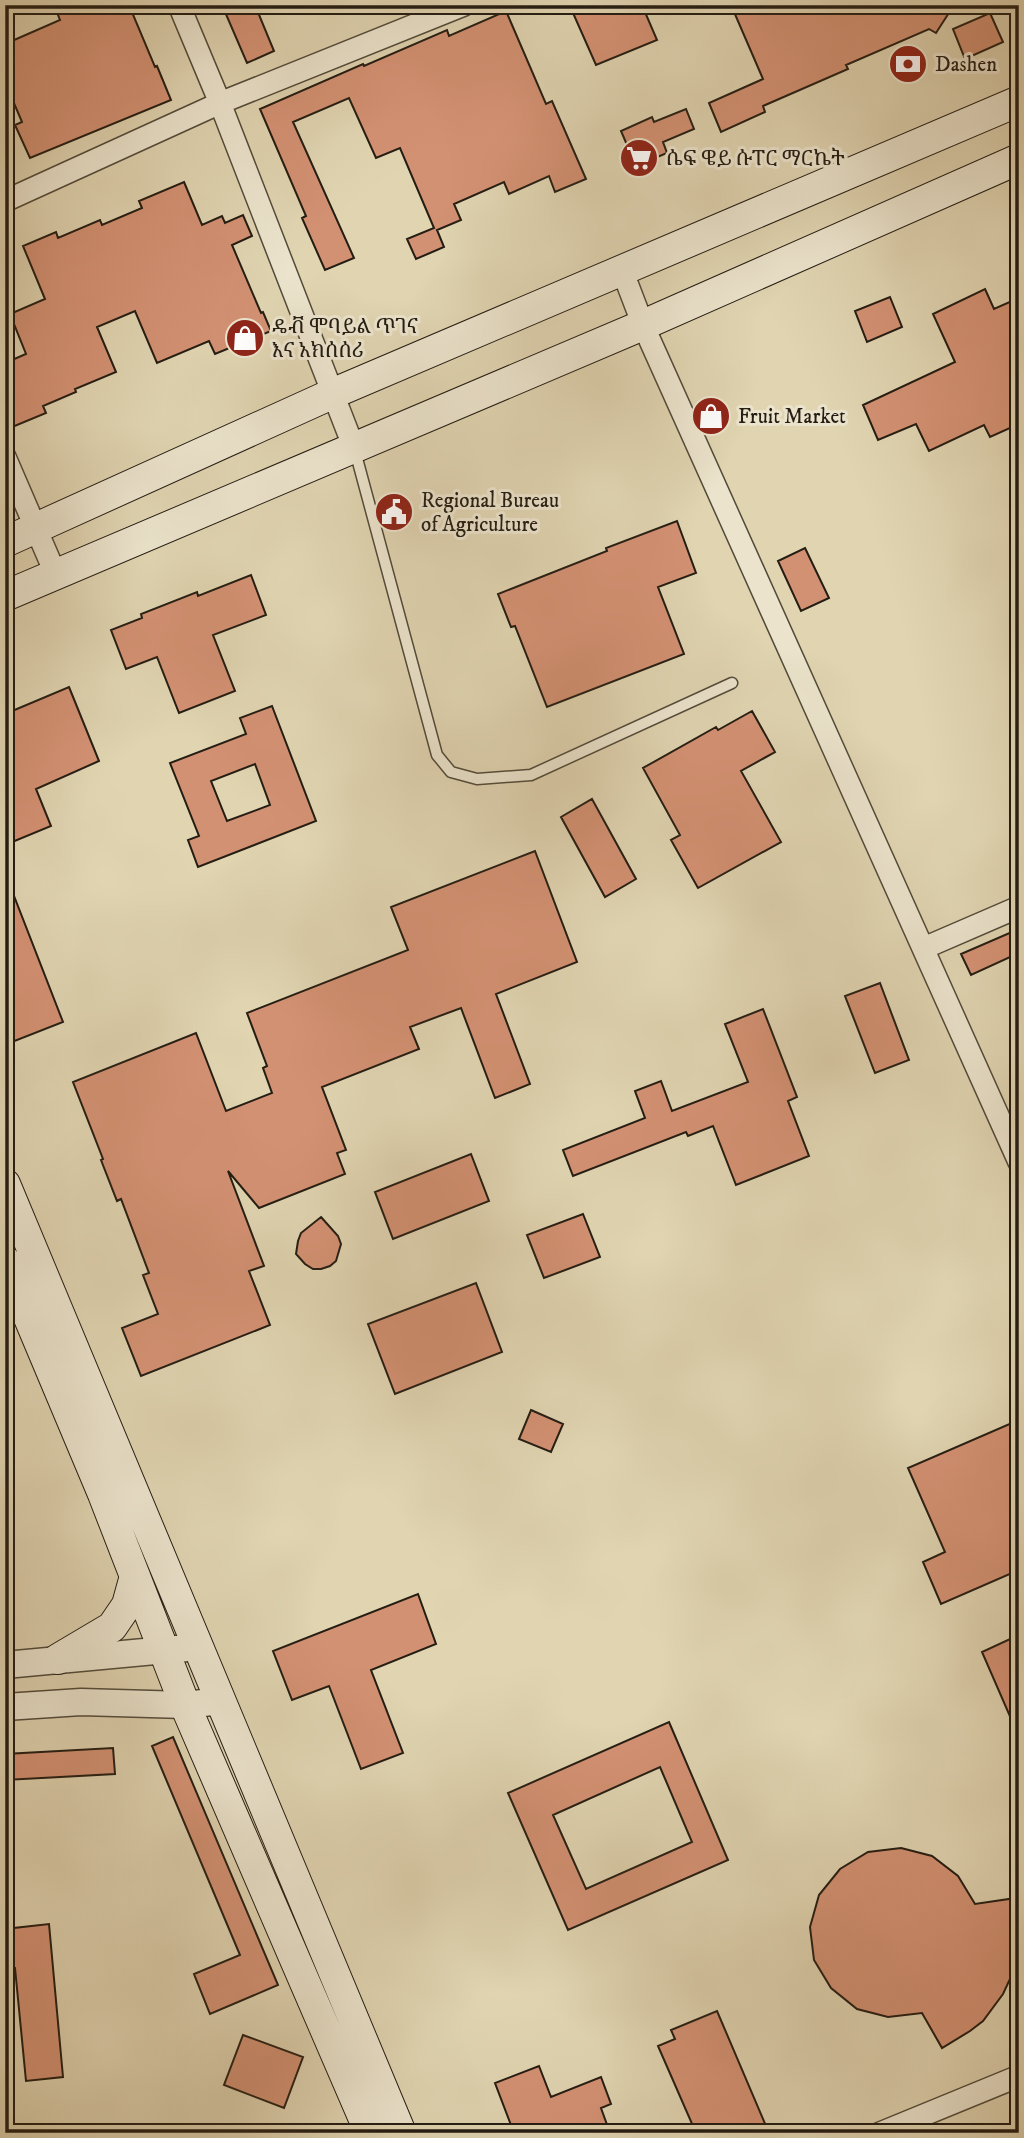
<svg xmlns="http://www.w3.org/2000/svg" width="1024" height="2138" font-family="'IM FELL DW Pica','Noto Serif Ethiopic',serif">
<style>
.building{fill:#d39173;stroke:#241d13;stroke-width:2;fill-rule:evenodd}
.lines{fill:none;stroke-linecap:round;stroke-linejoin:round}
.service-casing{stroke:#534b3a;stroke-width:13}
.minor-casing{stroke:#534b3a;stroke-width:24}
.tertiary-casing{stroke:#534b3a;stroke-width:29}
.secondary-casing{stroke:#241d13;stroke-width:32}
.service{stroke:#ebe3cc;stroke-width:10}
.minor{stroke:#ebe3cc;stroke-width:21}
.tertiary{stroke:#ebe3cc;stroke-width:26}
.secondary{stroke:#ebe3cc;stroke-width:30}
.labels{text-anchor:middle;stroke-width:6;stroke-linejoin:round;paint-order:stroke}
.poi-label{font-size:21px;fill:#241d13;stroke:#ebe3cc;text-anchor:start}
</style>
<rect width="100%" height="100%" fill="#e0d4b1"/>
<filter id="stains"><feTurbulence type="fractalNoise" baseFrequency=".00286" numOctaves="4"/><feColorMatrix values="0 0 0 0 .2 0 0 0 0 .09 0 0 0 0 .02 0 0 0 .5 -.17"/></filter>
<radialGradient id="worn" r=".72"><stop offset=".6" stop-color="#630" stop-opacity="0"/><stop offset="1" stop-color="#630" stop-opacity=".3"/></radialGradient>
<path class="building" d="M54 5H129L155 67 157 66 171 100 30 158 15 125 22 122 5 82V44L60 20Z
M222 5H255L274 51 247 63Z
M590 5H642L657 40 596 65 573 13Z
M731 5H855L859 13 876 5H954L936 33 929 29 846 65 848 69 763 106 765 112 721 132 709 103 763 79Z
M506 11 546 104 552 101 586 179 555 192 549 176 509 194 504 182 454 204 461 220 437 230 444 247 416 259 407 239 434 228 400 148 376 158 349 98 293 122 354 258 325 270 302 218 306 216 260 109 363 64 364 66 447 30 449 36Z
M990 13 1003 42 965 59 953 29Z
M686 109 694 129 663 142 667 153 636 166 621 131 652 117 654 122Z
M184 182 202 225 222 216 225 223 243 215 252 236 232 245 261 313 263 312 271 331 215 354 209 341 157 363 135 311 97 327 116 372 75 389 76 392 43 406 46 413 5 430V363L26 354 10 314 45 299 23 246 56 232 58 238 100 220 102 225 142 208 139 201Z
M985 289 994 309 1019 298V424L990 437 984 425 929 451 916 424 878 440 863 405 955 362 933 314Z
M890 297 902 327 867 342 855 311Z
M677 521 696 573 658 587 684 654 547 707 515 626 511 627 498 594 607 551 606 548Z
M805 548 829 598 801 611 778 561Z
M251 575 266 615 213 635 235 691 179 713 157 657 126 669 111 630 142 618 141 614 197 592 198 596Z
M69 687 99 761 36 789 51 826 5 845V714Z
M272 706 316 821 198 867 188 840 199 836 170 763 246 734 240 718ZM255 764 270 805 227 821 211 781Z
M752 711 775 752 741 771 781 842 698 888 671 840 680 835 643 768 716 727 718 730Z
M592 799 636 879 605 897 561 817Z
M535 851 577 962 496 994 530 1084 495 1098 461 1008 410 1027 419 1049 322 1087 346 1150 337 1153 345 1174 259 1208 228 1171 264 1266 249 1271 270 1325 141 1376 122 1328 158 1314 143 1275 149 1273 121 1199 117 1201 101 1160 103 1159 73 1082 196 1033 226 1111 272 1093 263 1068 267 1066 247 1013 408 950 391 907Z
M5 878H7L63 1022 12 1042 5 1025Z
M1019 929V953L971 975 961 954Z
M880 983 909 1060 875 1073 845 996Z
M763 1009 797 1097 788 1101 809 1156 736 1185 713 1126 688 1136 686 1132 573 1176 563 1150 645 1118 635 1091 661 1081 672 1111 748 1082 725 1024Z
M471 1154 489 1201 393 1239 375 1192Z
M583 1214 600 1257 544 1278 527 1235Z
M321 1217 338 1236 341 1244 336 1261 330 1266 321 1269H313L305 1264 296 1254 298 1241 301 1233Z
M476 1283 502 1352 395 1394 368 1324Z
M531 1410 563 1424 551 1452 519 1439Z
M1019 1420V1570L941 1604 923 1562 945 1552 908 1468Z
M418 1594 436 1644 371 1670 403 1753 361 1769 329 1686 292 1700 273 1651Z
M1019 1635V1737L982 1652Z
M669 1722 728 1860 568 1930 508 1793ZM660 1767 692 1842 586 1889 553 1815Z
M173 1737 278 1985 210 2014 194 1974 240 1955 152 1746Z
M113 1748 115 1774 5 1780V1754Z
M901 1848 932 1856 958 1876 975 1904 1016 1898 1019 1920V1942L1010 1979 1003 1994 983 2021 970 2031 942 2048 922 2013 888 2017 857 2009 831 1988 814 1960 810 1927 819 1895 840 1869 868 1852Z
M49 1924 63 2077 26 2081 15 1968 5 1969V1929Z
M717 2011 769 2133H696L658 2046 675 2039 671 2030Z
M243 2035 303 2057 284 2108 224 2085Z
M539 2066 551 2097 601 2077 611 2104 601 2108 610 2133H514L495 2083Z"/>
<g class="lines">
<defs>
<path id="service" d="M355 451 437 755 451 772 477 779 531 775 732 683"/>
<path id="minor" d="M179 5 220 103 354 448
M1018 5 1019 6
M5 201 220 103 464 5
M622 270 643 325 1019 1162
M5 457 56 575
M924 948 1019 907
M880 2133 1019 2076"/>
<path id="tertiary" d="M5 1665 198 1647
M5 1707 81 1702 185 1705 221 1701"/>
<path id="secondary" d="M5 542 334 393 1019 101
M5 596 643 325 1019 159
M5 1184 401 2133
M5 1261 103 1494 185 1705 370 2133
M58 1659 112 1627 127 1605 135 1576"/>
</defs>
<use href="#service" class="service-casing"/>
<use href="#minor" class="minor-casing"/>
<use href="#tertiary" class="tertiary-casing"/>
<use href="#secondary" class="secondary-casing"/>
<use href="#service" class="service"/>
<use href="#minor" class="minor"/>
<use href="#tertiary" class="tertiary"/>
<use href="#secondary" class="secondary"/>
</g>
<defs>
<symbol id="bank-disc" viewBox="-11 -11 22 22"><circle r="9.5" fill="#8f2418" stroke="#ebe3cc"/><path d="M-6-4H6V4H-6ZM0-2.3a2.3 2.3 0 1 0 0 4.6a2.3 2.3 0 1 0 0-4.6Z" fill="#fff"/></symbol>
<symbol id="supermarket-disc" viewBox="-11 -11 22 22"><circle r="9.5" fill="#8f2418" stroke="#ebe3cc"/><path d="M-6-5.5h2.5l.6 2H6L4.5 2H-2.5L-4.4-4H-6ZM-1.5 3.2a1.3 1.3 0 1 0 .1 0ZM3 3.2a1.3 1.3 0 1 0 .1 0Z" fill="#fff"/></symbol>
<symbol id="shop-disc" viewBox="-11 -11 22 22"><circle r="9.5" fill="#8f2418" stroke="#ebe3cc"/><path d="M-5-2.5h2.3a2.7 3.5 0 0 1 5.4 0H5L5.5 6h-11ZM-1.5-2.5h3a1.5 2.3 0 0 0-3 0Z" fill="#fff"/></symbol>
<symbol id="civic-disc" viewBox="-11 -11 22 22"><circle r="9.5" fill="#8f2418" stroke="#ebe3cc"/><path d="M-.6-6.5H3V-4.5H.6V-3L4-1V1h2V6H-6V1h2V-1L-.6-3ZM-1.2 2.5V6h2.4V2.5Z" fill="#fff"/></symbol>
</defs>
<g fill-rule="evenodd">
<use href="#bank-disc" x="886" y="42" width="44" height="44"/>
<use href="#supermarket-disc" x="617" y="136" width="44" height="44"/>
<use href="#shop-disc" x="223" y="316" width="44" height="44"/>
<use href="#shop-disc" x="689" y="394" width="44" height="44"/>
<use href="#civic-disc" x="372" y="490" width="44" height="44"/>
</g>
<g class="labels">
<g class="poi-label">
<text x="935" y="71">Dashen</text>
<text x="666" y="165">ሴፍ ዌይ ሱፐር ማርኬት</text>
<text x="272" y="333">ዴቭ ሞባይል ጥገና<tspan x="272" dy="24">እና አክሰሰሪ</tspan></text>
<text x="738" y="423">Fruit Market</text>
<text x="421" y="507">Regional Bureau<tspan x="421" dy="24">of Agriculture</tspan></text>
</g>
</g>
<rect width="1024" height="2138" fill="none" stroke="#e0d4b1" stroke-width="28"/>
<rect x="7" y="7" width="1010" height="2124" fill="none" stroke="#241d13" stroke-width="3.5"/>
<rect x="14" y="14" width="996" height="2110" fill="none" stroke="#241d13" stroke-width="2"/>
<rect width="100%" height="100%" filter="url(#stains)"/>
<rect width="100%" height="100%" fill="url(#worn)"/>
</svg>
